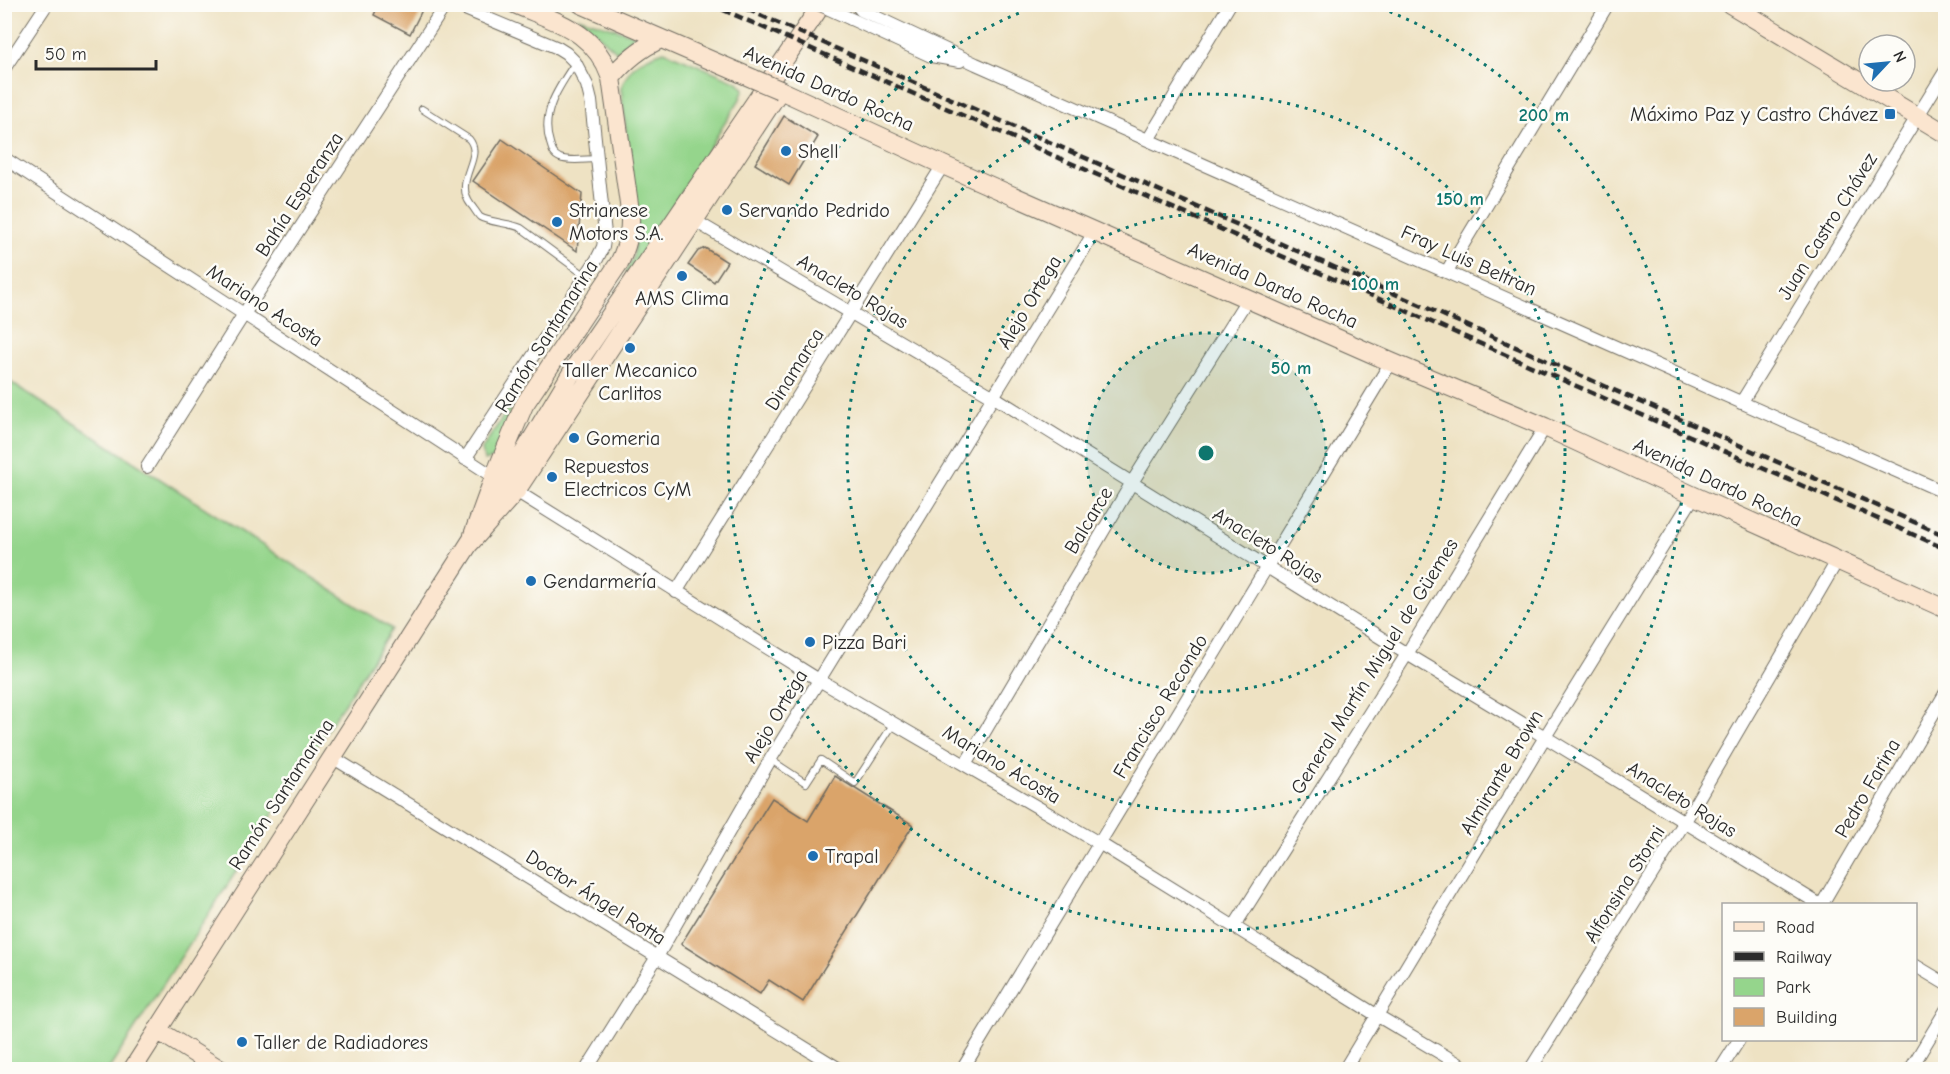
<svg xmlns="http://www.w3.org/2000/svg" width="1950" height="1074" font-family="'Comic Neue',sans-serif">
<style>
.green{fill:#95d58c;stroke:#60805c;stroke-width:1.5}
.building{fill:#daa46a}
.lines{fill:none;stroke-linecap:round;stroke-linejoin:round}
.lane-casing{stroke:#6f6b60;stroke-width:8}
.street-casing{stroke:#6f6b60;stroke-width:14}
.secondary-casing{stroke:#6f6b60;stroke-width:20}
.lane{stroke:#fff;stroke-width:6}
.street{stroke:#fff;stroke-width:12}
.secondary{stroke:#fbe5cf;stroke-width:18}
.rail{stroke:#2b2b2b;stroke-width:4.5;stroke-dasharray:9 4.5;stroke-linecap:butt}
.street-bridge-casing{stroke:#6f6b60;stroke-width:14;stroke-linecap:butt}
.secondary-bridge-casing{stroke:#6f6b60;stroke-width:20;stroke-linecap:butt}
.street-bridge{stroke:#fff;stroke-width:12}
.secondary-bridge{stroke:#fbe5cf;stroke-width:18}
.ring{fill:none;stroke:#0f766e;stroke-width:3;stroke-dasharray:3 6}
.poi-dot{fill:#1f6fb2;stroke:#fdfcf7;stroke-width:2}
.labels{text-anchor:middle;stroke-width:5;stroke-linejoin:round;paint-order:stroke}
.street-label{font-size:20px;fill:#2b2b2b;stroke:#fdfcf7}
.poi-label{font-size:20px;fill:#2b2b2b;stroke:#fdfcf7;text-anchor:start}
.centre{fill:#0f766e;stroke:#fdfcf7;stroke-width:3}
.ring-label{font-size:18px;text-anchor:middle;font-weight:bold;fill:#0f766e;stroke:#fdfcf7;stroke-width:5;stroke-linejoin:round;paint-order:stroke}
</style>
<rect width="100%" height="100%" fill="#fdfcf7"/>
<filter id="ink" filterUnits="userSpaceOnUse"><feTurbulence type="fractalNoise" baseFrequency=".0167" numOctaves="2"/><feDisplacementMap in="SourceGraphic" scale="12" xChannelSelector="R" yChannelSelector="G"/><feConvolveMatrix kernelMatrix="1 2 1 2 8 2 1 2 1" color-interpolation-filters="sRGB"/></filter>
<filter id="wash" filterUnits="userSpaceOnUse"><feTurbulence type="fractalNoise" baseFrequency=".008" numOctaves="4" result="noise"/><feDisplacementMap in="SourceGraphic" scale="24" xChannelSelector="R" yChannelSelector="G"/><feGaussianBlur stdDeviation="1.35" result="paint"/><feColorMatrix in="noise" values="0 0 0 0 0 0 0 0 0 0 0 0 0 0 0 0 0 1.4 0 .05"/><feComposite in="paint" operator="in"/></filter>
<g filter="url(#wash)">
<rect width="100%" height="100%" fill="#eee2c3"/>
<path class="green" d="M578 17 635 35 617 52Z
M664 51 738 82 744 89 740 99 629 276 626 271 633 258 637 225 621 88C629 65 642 58 664 51Z
M4 378 392 629 109 1069H5Z
M514 400 495 458 484 461 482 449Z"/>
<g id="blocks">
<path class="building" d="M379 4H414L418 6 421 12 410 34 374 15Z
M784 116 818 137 789 185 755 164Z
M502 139 582 194 577 251 473 181Z
M705 248 727 262 714 282 688 265 698 251Z
M835 776 913 825 803 1002 769 980 760 994 681 944 772 798 808 821Z"/>
</g>
</g>
<g filter="url(#ink)">
<use href="#blocks" fill-opacity="0" stroke="#6f6b60" stroke-width="1.5"/>
<g class="lines">
<defs>
<path id="lane" d="M575 63C559 87 540 113 550 143 552 150 553 155 560 158 570 162 586 159 597 159
M422 109 469 139C485 158 452 180 471 205 474 208 477 214 480 217 488 222 510 223 521 228L586 276
M771 760 806 783 821 760 855 783 894 723"/>
<path id="street" d="M453 4 558 48 566 53 575 62 587 85 591 101 605 234 603 247 597 259 465 459
M856 4 861 10 976 64 1946 493
M851 19 931 56 960 61
M4 69 47 4
M1148 140 1230 4
M4 158 499 480
M695 221 994 397 1407 654 1545 737 1819 904
M1447 271 1608 4
M1741 403 1946 70
M147 467 244 314 446 4
M516 491 819 680 1099 843 1378 1016 1469 1070
M676 592 943 165
M332 757 841 1070
M965 765 1131 484 1248 298
M1822 904 1946 692
M1235 925 1407 654 1545 427
M1916 966 1946 984
M586 1070 657 957 770 760 1095 231
M962 1070 1391 362
M1344 1070 1545 737 1694 496
M1530 1070 1684 823 1837 561
M1720 1070 1739 1040
M1910 1070 1946 1010"/>
<path id="secondary" d="M581 4 754 79
M1730 4 1946 134
M611 78C625 61 640 48 661 39
M493 504 577 364 822 4
M473 535 494 477 524 405 619 263C629 243 632 226 629 204L611 78C594 30 558 23 515 4
M470 543 516 491 780 90 943 165 1391 362 1545 427 1694 496 1946 609
M157 1030 221 1070
M132 1070 476 533"/>
</defs>
<use href="#lane" class="lane-casing"/>
<use href="#street" class="street-casing"/>
<use href="#secondary" class="secondary-casing"/>
<use href="#lane" class="lane"/>
<use href="#street" class="street"/>
<use href="#secondary" class="secondary"/>
<path class="rail" d="M710 4 1946 549
M735 4 1946 536"/>
<defs>
<path id="street-bridge" d="M818 4 851 19"/>
<path id="secondary-bridge" d="M754 79 780 90"/>
</defs>
<use href="#street-bridge" class="street-bridge-casing"/>
<use href="#secondary-bridge" class="secondary-bridge-casing"/>
<use href="#street-bridge" class="street-bridge"/>
<use href="#secondary-bridge" class="secondary-bridge"/>
</g>
</g>
<circle cx="1206" cy="453" r="120" fill="#0f766e" fill-opacity=".12"/>
<g class="ring">
<circle cx="1206" cy="453" r="120"/>
<circle cx="1206" cy="453" r="239"/>
<circle cx="1206" cy="453" r="359"/>
<path d="M1373 5A478 478 0 1 1 1039 5"/>
</g>
<g class="poi-dot">
<rect x="1884" y="108" width="12" height="12" rx="3"/>
<circle cx="786" cy="151" r="6"/>
<circle cx="727" cy="210" r="6"/>
<circle cx="557" cy="222" r="6"/>
<circle cx="682" cy="276" r="6"/>
<circle cx="630" cy="348" r="6"/>
<circle cx="574" cy="438" r="6"/>
<circle cx="552" cy="477" r="6"/>
<circle cx="531" cy="581" r="6"/>
<circle cx="810" cy="642" r="6"/>
<circle cx="813" cy="856" r="6"/>
<circle cx="242" cy="1042" r="6"/>
</g>
<g class="labels">
<g class="street-label">
<text transform="translate(829 88) rotate(24)" y="7">Avenida Dardo Rocha</text>
<text transform="translate(299 194) rotate(-57)" y="7">Bahía Esperanza</text>
<text transform="translate(1827 226) rotate(-58)" y="7">Juan Castro Chávez</text>
<text transform="translate(1469 260) rotate(24)" y="7">Fray Luis Beltran</text>
<text transform="translate(1273 285) rotate(24)" y="7">Avenida Dardo Rocha</text>
<text transform="translate(853 291) rotate(31)" y="7">Anacleto Rojas</text>
<text transform="translate(1029 302) rotate(-59)" y="7">Alejo Ortega</text>
<text transform="translate(265 305) rotate(33)" y="7">Mariano Acosta</text>
<text transform="translate(546 336) rotate(-58)" y="7">Ramón Santamarina</text>
<text transform="translate(794 369) rotate(-58)" y="7">Dinamarca</text>
<text transform="translate(1718 482) rotate(25)" y="7">Avenida Dardo Rocha</text>
<text transform="translate(1088 520) rotate(-59)" y="7">Balcarce</text>
<text transform="translate(1268 545) rotate(32)" y="7">Anacleto Rojas</text>
<text transform="translate(1374 666) rotate(-58)" y="7">General Martín Miguel de Güemes</text>
<text transform="translate(1160 706) rotate(-59)" y="7">Francisco Recondo</text>
<text transform="translate(775 716) rotate(-59)" y="7">Alejo Ortega</text>
<text transform="translate(1002 764) rotate(31)" y="7">Mariano Acosta</text>
<text transform="translate(1501 772) rotate(-59)" y="7">Almirante Brown</text>
<text transform="translate(1867 788) rotate(-60)" y="7">Pedro Farina</text>
<text transform="translate(281 794) rotate(-57)" y="7">Ramón Santamarina</text>
<text transform="translate(1682 799) rotate(32)" y="7">Anacleto Rojas</text>
<text transform="translate(1624 884) rotate(-58)" y="7">Alfonsina Storni</text>
<text transform="translate(596 897) rotate(32)" y="7">Doctor Ángel Rotta</text>
</g>
<g class="poi-label">
<text x="1878" y="121" text-anchor="end">Máximo Paz y Castro Chávez</text>
<text x="798" y="158">Shell</text>
<text x="569" y="217">Strianese<tspan x="569" dy="23">Motors S.A.</tspan></text>
<text x="739" y="217">Servando Pedrido</text>
<text x="682" y="305" text-anchor="middle">AMS Clima</text>
<text x="630" y="377" text-anchor="middle">Taller Mecanico<tspan x="630" dy="23">Carlitos</tspan></text>
<text x="586" y="445">Gomeria</text>
<text x="564" y="473">Repuestos<tspan x="564" dy="23">Electricos CyM</tspan></text>
<text x="543" y="588">Gendarmería</text>
<text x="822" y="649">Pizza Bari</text>
<text x="825" y="863">Trapal</text>
<text x="254" y="1049">Taller de Radiadores</text>
</g>
</g>
<circle cx="1206" cy="453" r="9" class="centre"/>
<g class="ring-label">
<text x="1544" y="121">200 m</text>
<text x="1460" y="205">150 m</text>
<text x="1375" y="290">100 m</text>
<text x="1291" y="374">50 m</text>
</g>
<rect width="1950" height="1074" fill="none" stroke="#fdfcf7" stroke-width="24"/>
<rect x="1722" y="903" width="195" height="138" fill="#fdfcf7" stroke="#a9a8a5" stroke-width="1.5"/>
<rect x="1734" y="922" width="30" height="9" fill="#fbe5cf" stroke="#a9a8a5" stroke-width="1.5"/>
<text x="1776" y="933" font-size="18" fill="#2b2b2b">Road</text>
<rect x="1734" y="952" width="30" height="9" fill="#2b2b2b" stroke="#a9a8a5" stroke-width="1.5"/>
<text x="1776" y="963" font-size="18" fill="#2b2b2b">Railway</text>
<rect x="1734" y="978" width="30" height="18" fill="#95d58c" stroke="#a9a8a5" stroke-width="1.5"/>
<text x="1776" y="993" font-size="18" fill="#2b2b2b">Park</text>
<rect x="1734" y="1008" width="30" height="18" fill="#daa46a" stroke="#a9a8a5" stroke-width="1.5"/>
<text x="1776" y="1023" font-size="18" fill="#2b2b2b">Building</text>
<g transform="translate(1887 63) rotate(64)"><circle r="28" fill="#fdfcf7" stroke="#a9a8a5" stroke-width="1.5"/>
<path d="M0-4.5L10 22L0 15L-10 22Z" fill="#1f6fb2"/>
<text y="-9" font-size="16" font-weight="bold" text-anchor="middle" fill="#2b2b2b">N</text>
</g>
<path d="M36 60v9h120v-9" fill="none" stroke="#2b2b2b" stroke-width="3"/>
<text x="45" y="60" font-size="18" fill="#2b2b2b" stroke="#fdfcf7" stroke-width="4.5" paint-order="stroke">50 m</text>
</svg>
